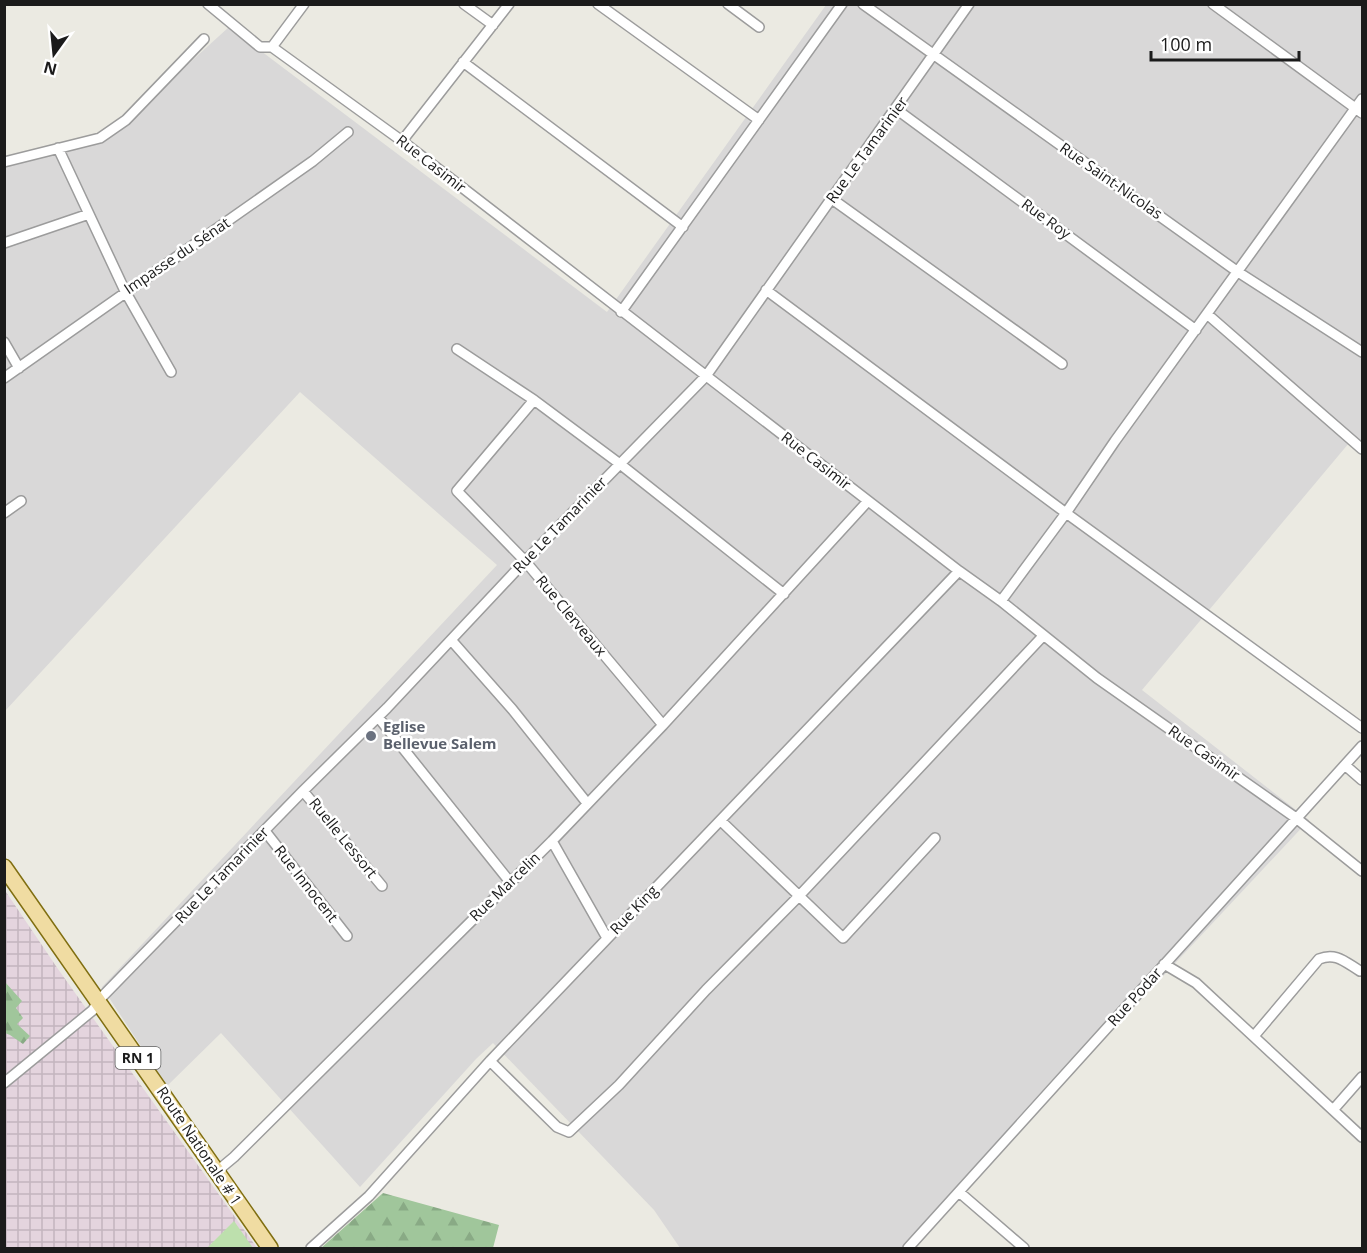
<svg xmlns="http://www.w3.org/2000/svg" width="1367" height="1253" font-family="'Open Sans',sans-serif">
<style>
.residential{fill:#d9d8d8}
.industrial{fill:url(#industrial-grid)}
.grass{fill:#bde0ad}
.forest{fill:url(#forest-firs)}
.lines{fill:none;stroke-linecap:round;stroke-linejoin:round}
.minor-casing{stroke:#9c9c9c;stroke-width:12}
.primary-casing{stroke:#806f11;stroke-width:18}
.minor{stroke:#fff;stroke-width:9}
.primary{stroke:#f0dca2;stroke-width:15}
.worship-dot{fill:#6b7280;stroke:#fff;stroke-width:2}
.labels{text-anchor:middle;stroke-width:5;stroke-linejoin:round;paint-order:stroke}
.shield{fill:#fff;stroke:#5f5f5f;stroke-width:1.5}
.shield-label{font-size:14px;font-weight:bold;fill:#1b1b1b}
.street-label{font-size:15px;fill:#1b1b1b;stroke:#fff}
.worship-label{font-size:15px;font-weight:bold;fill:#5b616d;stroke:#fff;text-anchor:start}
</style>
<defs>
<pattern id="industrial-grid" width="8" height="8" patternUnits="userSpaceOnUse" patternTransform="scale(1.5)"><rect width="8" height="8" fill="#e4d4de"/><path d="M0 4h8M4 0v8" fill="none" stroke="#c3b5be"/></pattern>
<pattern id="forest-firs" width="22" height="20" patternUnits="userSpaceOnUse" patternTransform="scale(1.5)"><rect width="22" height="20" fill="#a0c69b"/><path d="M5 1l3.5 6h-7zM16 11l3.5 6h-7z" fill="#89aa85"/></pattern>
</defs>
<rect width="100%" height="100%" fill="#ebeae2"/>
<path class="residential" d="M826 5H1362V454L1349 443 1142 690 1309 820 1166 973 901 1248H680L654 1210 493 1043 476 1059 360 1187 221 1033 167 1086 102 987 497 565 300 392 5 711V157L111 134 229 27 607 312Z"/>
<path class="industrial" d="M4 889 58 969 257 1248H5Z"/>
<path class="grass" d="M234 1221 253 1248H207Z"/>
<path class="forest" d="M5 982 22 1001 16 1008 23 1018 17 1024 30 1036 23 1044 10 1035 5 1033Z
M383 1193 499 1225 493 1248H321Z"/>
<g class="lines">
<defs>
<path id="minor" d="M208 4 260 47H272L304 4
M464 4 493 25
M598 4 759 120
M728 4 759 27
M863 4 1238 272 1362 352
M1213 4 1362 113
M272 47 402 141 959 571 1001 601 1097 678 1296 818 1362 871
M463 62 683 227
M896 109 1196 330
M402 141 509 4
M58 148 125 291 171 372
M4 162 100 138 126 120 204 39
M832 199 1062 364
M4 243 89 214
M766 290 1066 513 1362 728
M621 312 842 4
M1207 314 1362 449
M4 342 19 368
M457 349 534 400 620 464 784 594
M4 378 313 161 348 132
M534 400 457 491 525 561 663 725
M4 513 21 501
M1001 601 1066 513 1115 441 1362 99
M452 641 512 709 587 803
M378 717 510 882
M1346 766 1362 780
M303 791 382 886
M721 821 843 938 935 838
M265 831 347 936
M552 841 607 938
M1164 964 1196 983 1362 1137
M1254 1036 1319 959C1336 952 1345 962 1360 971
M490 1061 557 1127 569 1132 619 1085 706 990 799 896 1043 636
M4 1083 93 1010 98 1001 303 791 387 708 525 561 706 376 969 4
M1333 1110 1362 1077
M216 1172 234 1157 552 841 663 725 868 501
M959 1192 1024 1248
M311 1248 369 1196 490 1061 959 571
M908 1248 1362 746"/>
<path id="primary" d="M4 867 270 1248"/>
</defs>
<use href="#minor" class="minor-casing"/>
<use href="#primary" class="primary-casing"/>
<use href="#minor" class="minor"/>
<use href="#primary" class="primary"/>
</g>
<circle class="worship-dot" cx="371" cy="736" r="6"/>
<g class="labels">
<rect class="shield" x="115.5" y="1047" width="45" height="22" rx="4.5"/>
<g class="shield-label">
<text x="138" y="1063">RN 1</text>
</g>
<g class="street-label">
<text transform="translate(867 150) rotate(-54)" y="5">Rue Le Tamarinier</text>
<text transform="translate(431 164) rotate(38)" y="5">Rue Casimir</text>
<text transform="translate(1111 181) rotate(35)" y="5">Rue Saint-Nicolas</text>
<text transform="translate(1046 219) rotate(36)" y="5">Rue Roy</text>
<text transform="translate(177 256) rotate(-34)" y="5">Impasse du Sénat</text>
<text transform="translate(816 461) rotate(38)" y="5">Rue Casimir</text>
<text transform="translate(560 525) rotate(-46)" y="5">Rue Le Tamarinier</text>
<text transform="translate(571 616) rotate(50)" y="5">Rue Clerveaux</text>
<text transform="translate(1204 753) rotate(35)" y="5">Rue Casimir</text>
<text transform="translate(343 838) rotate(51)" y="5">Ruelle Lessort</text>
<text transform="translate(222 875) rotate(-46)" y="5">Rue Le Tamarinier</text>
<text transform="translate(306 884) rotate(52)" y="5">Rue Innocent</text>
<text transform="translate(505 887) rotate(-44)" y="5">Rue Marcelin</text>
<text transform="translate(634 910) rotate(-46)" y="5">Rue King</text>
<text transform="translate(1135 997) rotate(-48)" y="5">Rue Podar</text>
<text transform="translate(199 1146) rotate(56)" y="5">Route Nationale # 1</text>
</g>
<g class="worship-label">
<text x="383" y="732">Eglise<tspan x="383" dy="17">Bellevue Salem</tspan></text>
</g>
</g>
<rect width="1367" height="1253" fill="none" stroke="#1b1b1b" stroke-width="12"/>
<g transform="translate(54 54) rotate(195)" stroke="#ffffff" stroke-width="4.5" paint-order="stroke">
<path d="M0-4.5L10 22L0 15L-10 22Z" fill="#1b1b1b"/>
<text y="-9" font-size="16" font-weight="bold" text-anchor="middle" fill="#1b1b1b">N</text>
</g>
<path d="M1151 51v9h148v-9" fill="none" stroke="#1b1b1b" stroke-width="3"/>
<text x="1160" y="51" font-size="18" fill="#1b1b1b" stroke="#ffffff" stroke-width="4.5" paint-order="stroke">100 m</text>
</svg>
